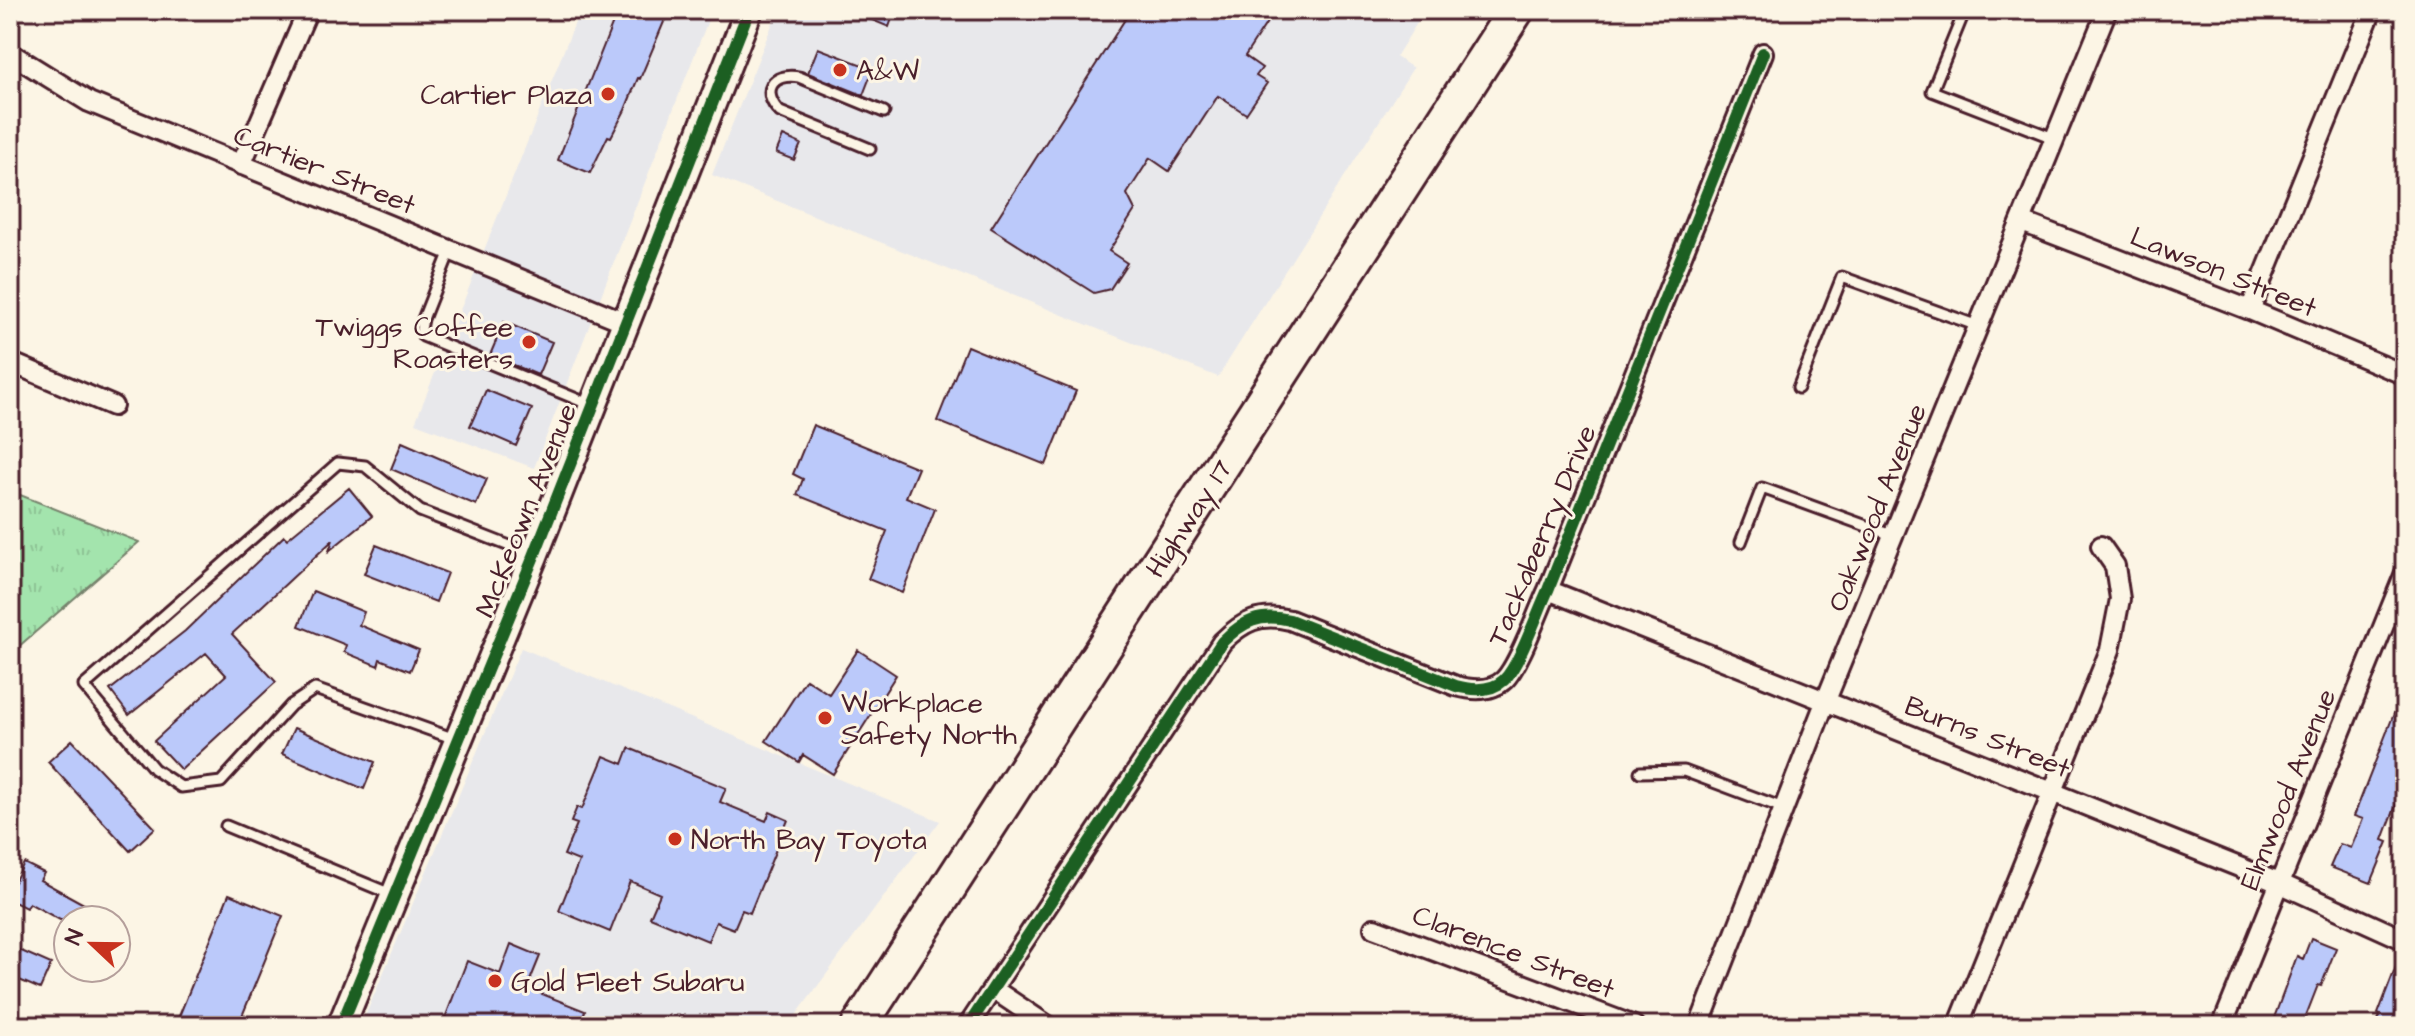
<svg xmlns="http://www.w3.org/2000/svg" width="2415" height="1036" font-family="'Architects Daughter',sans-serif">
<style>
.built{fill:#e8e8eb}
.park{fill:url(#park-tufts);stroke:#76826c;stroke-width:2}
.building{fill:#bbc9fa;stroke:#4a1f2b;stroke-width:2}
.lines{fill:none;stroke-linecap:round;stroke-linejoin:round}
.lane-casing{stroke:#4a1f2b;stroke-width:15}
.street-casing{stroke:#4a1f2b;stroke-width:24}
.secondary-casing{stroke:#4a1f2b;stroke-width:32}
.highway-casing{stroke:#4a1f2b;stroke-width:40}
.lane{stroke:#fcf5e5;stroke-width:9}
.street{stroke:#fcf5e5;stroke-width:18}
.secondary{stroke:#fcf5e5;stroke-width:26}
.highway{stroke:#fcf5e5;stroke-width:34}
.cycleway-casing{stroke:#fcf5e5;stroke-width:17}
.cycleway{stroke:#1b5e20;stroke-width:12}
.poi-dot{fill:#c8321e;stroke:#fcf5e5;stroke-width:3}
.labels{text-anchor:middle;stroke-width:6;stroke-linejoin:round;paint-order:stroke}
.poi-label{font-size:28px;fill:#4a1f2b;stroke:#fcf5e5;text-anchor:start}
.street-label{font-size:28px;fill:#4a1f2b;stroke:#fcf5e5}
</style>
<defs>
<pattern id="park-tufts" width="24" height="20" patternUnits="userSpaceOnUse" patternTransform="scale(2)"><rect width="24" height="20" fill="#a3e4ad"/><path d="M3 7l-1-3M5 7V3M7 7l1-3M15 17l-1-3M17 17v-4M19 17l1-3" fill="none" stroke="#8ec395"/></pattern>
</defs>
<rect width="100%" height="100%" fill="#fcf5e5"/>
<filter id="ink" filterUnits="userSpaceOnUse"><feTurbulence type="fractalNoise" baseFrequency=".0125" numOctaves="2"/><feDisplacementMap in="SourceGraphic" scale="16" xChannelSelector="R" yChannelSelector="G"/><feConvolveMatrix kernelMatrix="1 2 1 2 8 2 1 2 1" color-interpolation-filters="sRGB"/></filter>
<g filter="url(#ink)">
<path class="built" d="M580 10H712L534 468 415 423Z
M778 10H1425L1396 57 1413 68 1218 377 712 175Z
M521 648 940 821 788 1026H361Z"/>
<path class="park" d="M10 491 139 542 10 654Z"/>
<path class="building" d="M618 10H669L640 79 638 78 625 110 611 137 608 136 590 173 558 160Z
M848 10H895L889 27Z
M1131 10H1275L1245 56 1262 68 1256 76 1267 83 1246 114 1218 96 1169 171 1150 158 1127 194 1135 210 1109 251 1127 263 1110 289 1094 293 991 228Z
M818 48 873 69 863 95 808 73Z
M783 136 801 144 794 160 776 153Z
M504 322 552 342 538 375 490 355Z
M967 346 1076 391 1046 465 937 421Z
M486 390 532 409 516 446 470 426Z
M813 425 918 468 906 497 935 509 902 593 868 579 887 531 797 495 803 479 793 474Z
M402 442 487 479 476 505 391 469Z
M349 488 372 516 329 551 333 540 232 634 276 682 181 770 154 741 226 675 206 653 129 715 110 690 185 631 284 536 287 539Z
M376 545 447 573 436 602 364 574Z
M313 591 364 612 359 625 419 650 410 671 380 659 378 666 344 652 346 645 299 626Z
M858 650 896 675 833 774 803 755 799 762 766 741 806 679 829 694Z
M2404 688 2405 781 2383 840 2388 842 2371 883 2330 867 2340 844 2351 848 2363 819 2354 816Z
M294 728 375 762 364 789 282 754Z
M72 740 155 828 130 851 48 762Z
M629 748 726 788 720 802 766 821 770 812 788 820 750 913 742 910 734 929 716 922 708 941 650 917 660 894 630 881 610 932 559 911 579 861 564 855 577 824 571 822 577 807 582 809 604 756 623 764Z
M24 863 44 873 40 880 113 920H60L29 903 26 908 10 900V890Z
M229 894 283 916 238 1026H175Z
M2311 938 2336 948 2321 986 2318 985 2302 1026H2271L2297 956 2303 959Z
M511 944 540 956 527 988 585 1011 579 1026H442L467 961 500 974Z
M10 946 51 964 40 989 10 976Z
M2402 951 2405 952V1026H2376L2380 1015 2378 1014Z"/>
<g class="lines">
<defs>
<path id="lane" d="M1965 10 1932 91 2056 139
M870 149 780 112C760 92 772 72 799 77L884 112
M450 251 423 319 421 329 423 336 591 405
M1798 388 1842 277 1978 326
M1741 542 1762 488 1894 536
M455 739 315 689 291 705 221 782 181 787 154 769 84 686 338 463 365 466 420 511 530 554
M1640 772 1684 771 1783 808
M226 826 393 895"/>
<path id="street" d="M10 53 89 102 625 322
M241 165 308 10
M2022 222 2250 310 2405 375
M2250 310 2372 10
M10 362 113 406
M1548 590 2279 883 2405 940
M1374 928 1634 1026
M993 989 1048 1026
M968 1026 1222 642C1243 621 1260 613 1290 620L1456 686C1471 690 1491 692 1504 680 1519 666 1538 611 1548 590L1763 53
M1699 1026 1826 700 2107 10
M1958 1026 2110 650 2120 599 2115 566 2101 546
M2222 1026 2405 573"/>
<path id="secondary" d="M341 1026 534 556 749 10"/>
<path id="highway" d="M859 1026 1516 10"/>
</defs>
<use href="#lane" class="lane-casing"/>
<use href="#street" class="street-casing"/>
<use href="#secondary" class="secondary-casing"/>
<use href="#highway" class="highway-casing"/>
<use href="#lane" class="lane"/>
<use href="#street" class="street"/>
<use href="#secondary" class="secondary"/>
<use href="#highway" class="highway"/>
<defs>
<path id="cycleway" d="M341 1026 534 556 749 10
M968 1026 1222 642C1243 621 1260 613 1290 620L1456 686C1471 690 1491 692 1504 680 1519 666 1538 611 1548 590L1763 53"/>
</defs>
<use href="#cycleway" class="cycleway-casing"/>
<use href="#cycleway" class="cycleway"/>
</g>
</g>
<g class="poi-dot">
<circle cx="840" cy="70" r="8"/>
<circle cx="608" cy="94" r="8"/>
<circle cx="529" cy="342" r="8"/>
<circle cx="825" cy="718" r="8"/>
<circle cx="675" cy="839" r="8"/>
<circle cx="495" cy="981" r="8"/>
</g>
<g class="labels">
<g class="poi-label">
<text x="856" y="80">A&amp;W</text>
<text x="592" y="104" text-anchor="end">Cartier Plaza</text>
<text x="513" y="336" text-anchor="end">Twiggs Coffee<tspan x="513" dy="32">Roasters</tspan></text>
<text x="841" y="712">Workplace<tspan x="841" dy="32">Safety North</tspan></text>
<text x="691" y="849">North Bay Toyota</text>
<text x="511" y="991">Gold Fleet Subaru</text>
</g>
<g class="street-label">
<text transform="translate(325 169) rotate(22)" y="10">Cartier Street</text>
<text transform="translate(2224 271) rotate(22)" y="10">Lawson Street</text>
<text transform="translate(1876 507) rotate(-68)" y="10">Oakwood Avenue</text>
<text transform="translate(525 510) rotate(-68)" y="10">McKeown Avenue</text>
<text transform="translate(1188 518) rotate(-57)" y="10">Highway 17</text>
<text transform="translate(1541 535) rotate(-67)" y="10">Tackaberry Drive</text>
<text transform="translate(1988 736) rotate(22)" y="10">Burns Street</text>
<text transform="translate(2287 789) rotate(-68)" y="10">Elmwood Avenue</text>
<text transform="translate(1514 951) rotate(21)" y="10">Clarence Street</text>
</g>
</g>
<rect width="2415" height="1036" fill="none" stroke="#fcf5e5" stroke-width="40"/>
<rect x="20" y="20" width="2375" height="996" fill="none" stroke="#4a1f2b" stroke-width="3" filter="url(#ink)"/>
<g transform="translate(92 944) rotate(292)"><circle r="38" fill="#fcf5e5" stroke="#b59f9b" stroke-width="2"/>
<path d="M0-6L14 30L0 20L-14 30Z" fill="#c8321e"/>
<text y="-12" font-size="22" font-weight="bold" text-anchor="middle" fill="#4a1f2b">N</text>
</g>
</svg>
